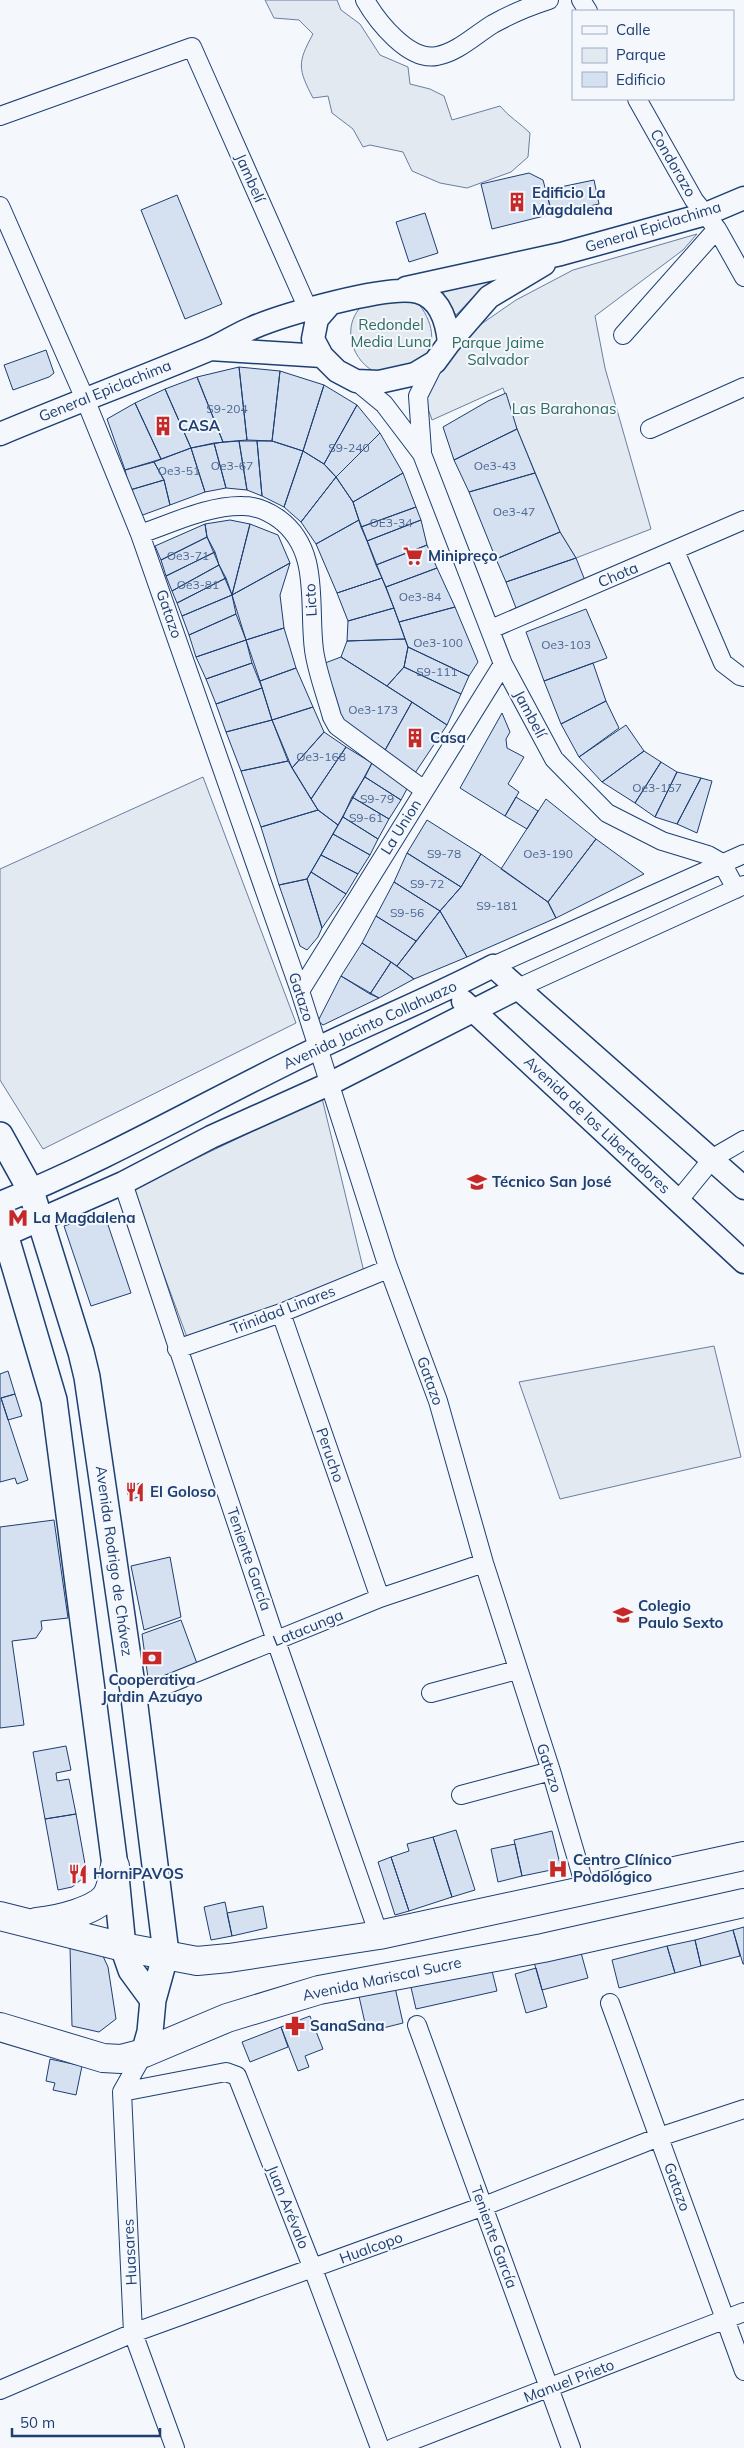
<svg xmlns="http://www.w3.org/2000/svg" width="744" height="2448" font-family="Mulish,sans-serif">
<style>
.green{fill:#e3e9f0;stroke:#687fa3}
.building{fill:#d5e0f0;stroke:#1d3f73}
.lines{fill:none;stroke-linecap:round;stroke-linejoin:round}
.minor-casing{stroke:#1d3f73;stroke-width:20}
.tertiary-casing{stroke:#1d3f73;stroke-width:25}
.secondary-casing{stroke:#1d3f73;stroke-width:28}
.primary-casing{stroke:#1d3f73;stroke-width:30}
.minor{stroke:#f4f7fb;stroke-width:18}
.tertiary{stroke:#f4f7fb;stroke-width:22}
.secondary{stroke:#f4f7fb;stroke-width:25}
.primary{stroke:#f4f7fb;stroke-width:28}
.labels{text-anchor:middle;stroke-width:4;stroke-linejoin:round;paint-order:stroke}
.number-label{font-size:12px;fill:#4b6792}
.street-label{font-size:15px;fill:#1d3f73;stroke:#f4f7fb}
.poi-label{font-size:15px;font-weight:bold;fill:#1d3f73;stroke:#f4f7fb;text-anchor:start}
.park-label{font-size:15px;fill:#2c6c60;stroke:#f4f7fb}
</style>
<rect width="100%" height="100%" fill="#f4f7fb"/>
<path class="green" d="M265 0H337L341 10 360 24 380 55 408 67 410 84 430 89 444 96 452 120 500 106C509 117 520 123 530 133L528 157 511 172 467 188 440 183 412 171 403 152 370 145 363 147 353 129 332 113 328 96 313 98C298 69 297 63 313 34L299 20 274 18Z
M697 234 683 250 595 316 605 368 651 529 576 558 560 532 517 429 503 388 432 420 425 400 442 363 474 329 516 300 573 270Z
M494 280 480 290 456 315 442 292Z
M366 301 417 302C432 319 440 346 419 363 415 367 407 367 401 368 395 370 388 372 382 373 368 373 354 355 352 342 348 325 354 313 366 301Z
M203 777 296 1023 43 1149 0 1080V869Z
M322 1098 365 1276 188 1340 132 1189Z
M714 1346 741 1457 560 1499 519 1382Z"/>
<path class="building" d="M529 173 543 180 552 214 492 229 481 184Z
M594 180 599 204 552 214 546 190Z
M177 195 222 304 185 319 141 210Z
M425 213 438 253 409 262 396 222Z
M46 350 54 373 49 377 13 390 4 365Z
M239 367 247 440 223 442 197 377Z
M239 367 280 371 272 441 247 440Z
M280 371 324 385 303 451 272 441Z
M197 377 223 442 191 448 165 389Z
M324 385 357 405 324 464 303 451Z
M165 389 191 448 161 459 135 403Z
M506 393 517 429 454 460 443 427 488 401Z
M135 403 161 459 125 470 107 419Z
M357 405 380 433 336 477 324 464Z
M517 429 535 473 469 492 454 460Z
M380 433 403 473 353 502 336 477Z
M239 441 247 490 226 488 214 443Z
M239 441H257L262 496 247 490Z
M257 441H272L303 451 284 507 262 496Z
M214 443 226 488 205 492 191 448Z
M191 448 205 492 170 505 164 480 154 462Z
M303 451 324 464 336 477 301 522 284 507Z
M154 462 164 480 130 490 125 470Z
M403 473 416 507 361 527 353 502Z
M535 473 560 532 496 559 469 492Z
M336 477 353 502 359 520 316 544 301 522Z
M164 480 170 505 140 516 130 490Z
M416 507 421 520 367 541 361 527Z
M230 520 250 524 232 595 207 537 205 524Z
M359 520 382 578 337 593 316 544Z
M421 520 427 545 376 565 367 541Z
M205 524 207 537 161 560 155 546Z
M250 524 278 535 290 563 232 595Z
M560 532 576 558 506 582 496 559Z
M207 537 215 552 166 576 161 560Z
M427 545 437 568 386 587 376 565Z
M215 552 219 565 172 591 166 576Z
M576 558 586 583 516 608 506 582Z
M290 563 280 595 284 628 246 640 232 595Z
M219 565 226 578 177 603 172 591Z
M437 568 455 607 399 622 386 587Z
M226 578 232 595 182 616 177 603Z
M382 578 394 608 348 621 337 593Z
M232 595 236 614 189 635 182 616Z
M455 607 478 662 469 676 408 647 399 622Z
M394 608 405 639 347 641 348 621Z
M586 609 607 658 544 681 526 632Z
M236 614 246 640 196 657 189 635Z
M284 628 296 668 260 681 246 640Z
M405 639 408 647 404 667 387 686 341 657 347 641Z
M246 640 252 663 206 679 196 657Z
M408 647 469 676 461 694 404 667Z
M341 657 412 702 384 752 340 717 325 663Z
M252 663 262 688 216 704 206 679Z
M593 663 606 701 561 724 544 681Z
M404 667 461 694 447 725 387 686Z
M296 668 313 707 272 720 260 681Z
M262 688 272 720 226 732 216 704Z
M606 701 619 728 579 757 561 724Z
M412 702 447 725 415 773 384 752Z
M313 707 324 732 292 768 272 720Z
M502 713 510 732 506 739 507 748 524 757 508 784 519 792 505 816 460 788Z
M272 720 288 761 241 771 226 732Z
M626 725 644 751 602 782 579 757Z
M324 732 346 747 311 799 292 768Z
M346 747 372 763 338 825 318 810 311 799Z
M644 751 661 762 635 803 602 782Z
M288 761 318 810 261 827 241 771Z
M661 762 677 772 655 817 635 803Z
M372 763 408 787 401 800 365 777Z
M677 772 701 778 677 824 655 817Z
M365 777 401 800 389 819 352 797Z
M701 778 712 781 697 833 677 824Z
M352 797 389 819 378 839 343 817Z
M516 797 538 811 527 829 505 816Z
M546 799 596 839 548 902 501 869Z
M318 810 338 825 307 879 279 885 261 827Z
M343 817 378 839 370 855 333 834Z
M427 820 481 854 461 887 407 853Z
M333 834 370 855 358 874 321 855Z
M596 839 644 874 556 918 548 902Z
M407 853 461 887 440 911 394 882Z
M481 854 548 902 556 918 467 957 440 911 461 887Z
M321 855 358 874 346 894 311 872Z
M311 872 346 894 322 928 307 879Z
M307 879 322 928 318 937 307 950 300 946 279 885Z
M394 882 440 911 416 941 376 916Z
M440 911 467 957 414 979 397 966Z
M376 916 416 941 397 966 362 943Z
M362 943 391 962 370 994 341 976Z
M391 962 414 979 379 998 370 994Z
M341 976 379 998 323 1025 318 1021Z
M104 1213 131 1293 91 1306 64 1226Z
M8 1371 15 1394 1 1398 28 1480 17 1484 15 1478 0 1482V1374Z
M15 1394 22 1416 8 1420 1 1398Z
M140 1483 144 1495 130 1500 126 1489Z
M54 1520 68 1618 41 1621 42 1629 36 1638 12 1641 24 1725 0 1728V1527Z
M170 1557 181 1617 144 1630 131 1566Z
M181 1620 199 1669 159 1685 148 1678 142 1634Z
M66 1746 71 1770 56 1773 57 1781 69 1779 76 1814 45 1819 33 1752Z
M76 1814 87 1875 72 1887 58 1890 45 1819Z
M456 1830 475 1890 452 1897 433 1837Z
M552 1831 561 1868 522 1876 514 1840Z
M433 1837 452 1897 409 1911 391 1857 409 1851 407 1844Z
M515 1844 522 1876 498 1882 491 1849Z
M391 1857 409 1911 395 1915 378 1862Z
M225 1902 232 1936 211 1940 204 1907Z
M263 1906 267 1928 232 1936 227 1913Z
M744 1927V1964H743L733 1930Z
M733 1930 740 1956 701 1966 695 1940Z
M695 1940 701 1966 675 1973 667 1946Z
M667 1946 675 1973 619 1988 612 1960Z
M70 1947 102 1954 108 1967 116 2019 99 2032 72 2026Z
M580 1949 588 1978 542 1990 534 1962Z
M490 1963 497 1991 416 2009 410 1983Z
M536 1968 547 2007 526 2013 515 1974Z
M394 1983 403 2023 367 2032 358 1992Z
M310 2016 323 2049 305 2056 309 2067 298 2071 281 2027Z
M281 2027 288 2047 250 2062 242 2042Z
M50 2059 82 2066 76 2095 53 2090 55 2083 46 2081Z"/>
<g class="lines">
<defs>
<path id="minor" d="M365 0C377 21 409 62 437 56 458 52 475 35 493 24 511 14 530 6 549 0
M581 0 588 11
M637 99 694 200 717 229 744 277
M0 116 192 47 308 309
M0 206 85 399 140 534 238 814 300 991 387 1264 438 1401 484 1563 551 1771 586 1890
M623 335 717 229
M356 381 384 404 422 454 503 664 554 759 607 813 662 841 708 855 722 863 736 889
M650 429 744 387
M422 451 418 396 435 362
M140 534C173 523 209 505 243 506 256 506 269 512 279 519 321 550 308 604 314 650 317 672 326 695 332 717L337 726 424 790
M675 551 723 663 740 676 744 677
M491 629 744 520
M493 966 744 854
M518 988 744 885
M300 991 503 664
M123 1183 276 1641 379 1935
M678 1201 713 1158 744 1140
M281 1313 380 1598
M177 1349 281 1313 388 1269
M431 1693 517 1670
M134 1698 380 1598 484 1563
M461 1795 551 1771
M610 2003 744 2371
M417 2025 571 2448
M144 2053 122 2092 133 2333 175 2448
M122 2092 226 2072 237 2076 313 2269 380 2448
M0 2390 133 2333 484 2206 659 2137 744 2109
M393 2448 744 2312"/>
<path id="tertiary" d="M406 288 561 254 706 214 744 198
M330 304 317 319 313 339 322 356 337 371 356 381 379 382 415 374 435 362 449 343 489 297 544 264
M210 349 322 356
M0 434C69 405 139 379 208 350 223 344 237 334 252 328 282 315 389 284 418 292 441 298 447 322 449 343
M463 1001 744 1262
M0 1203C110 1159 211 1099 318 1048 376 1020 436 996 493 966L744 1188
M5 1235 123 1183 211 1137 329 1084 518 988"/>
<path id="secondary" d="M0 1135 31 1191 81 1352 87 1377 134 1698 166 1953 153 2000 150 2032 144 2053
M0 1217 54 1400 115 1866 123 1947 131 1970 153 2000"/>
<path id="primary" d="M0 1916 123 1947 197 1961 229 1958 379 1935 744 1856
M37 1922C55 1920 100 1911 108 1893 112 1885 113 1875 115 1866
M0 2027 103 2058 121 2059 144 2053 227 2018 319 1990 543 1948 744 1903"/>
</defs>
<use href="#minor" class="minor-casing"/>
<use href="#tertiary" class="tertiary-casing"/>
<use href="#secondary" class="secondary-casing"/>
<use href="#primary" class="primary-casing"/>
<use href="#minor" class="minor"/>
<use href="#tertiary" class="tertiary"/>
<use href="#secondary" class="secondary"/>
<use href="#primary" class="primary"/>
</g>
<defs>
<symbol id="building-bare" viewBox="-9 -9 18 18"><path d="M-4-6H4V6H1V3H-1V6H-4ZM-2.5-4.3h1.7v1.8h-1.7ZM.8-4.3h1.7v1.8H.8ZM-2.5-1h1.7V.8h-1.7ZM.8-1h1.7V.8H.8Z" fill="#c62828" stroke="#f4f7fb" stroke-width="2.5" paint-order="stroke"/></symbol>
<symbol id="supermarket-bare" viewBox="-9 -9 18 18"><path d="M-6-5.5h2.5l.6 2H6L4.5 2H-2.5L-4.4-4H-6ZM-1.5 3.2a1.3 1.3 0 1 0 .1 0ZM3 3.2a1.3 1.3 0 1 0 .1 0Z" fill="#c62828" stroke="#f4f7fb" stroke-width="2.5" paint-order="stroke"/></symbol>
<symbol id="university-bare" viewBox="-9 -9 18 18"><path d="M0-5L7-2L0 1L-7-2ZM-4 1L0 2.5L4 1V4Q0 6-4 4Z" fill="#c62828" stroke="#f4f7fb" stroke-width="2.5" paint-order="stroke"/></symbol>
<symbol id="metro-bare" viewBox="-9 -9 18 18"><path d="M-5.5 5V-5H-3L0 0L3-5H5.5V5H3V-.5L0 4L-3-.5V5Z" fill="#c62828" stroke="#f4f7fb" stroke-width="2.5" paint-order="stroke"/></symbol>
<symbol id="restaurant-bare" viewBox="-9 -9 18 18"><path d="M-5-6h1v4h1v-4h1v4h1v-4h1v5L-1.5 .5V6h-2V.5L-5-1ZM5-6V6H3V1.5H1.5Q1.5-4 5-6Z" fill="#c62828" stroke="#f4f7fb" stroke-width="2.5" paint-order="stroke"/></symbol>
<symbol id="bank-bare" viewBox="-9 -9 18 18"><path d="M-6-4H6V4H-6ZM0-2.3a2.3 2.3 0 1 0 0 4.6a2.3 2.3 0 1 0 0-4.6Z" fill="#c62828" stroke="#f4f7fb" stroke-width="2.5" paint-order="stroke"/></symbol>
<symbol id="hospital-bare" viewBox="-9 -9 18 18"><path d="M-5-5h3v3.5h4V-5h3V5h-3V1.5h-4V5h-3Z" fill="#c62828" stroke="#f4f7fb" stroke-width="2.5" paint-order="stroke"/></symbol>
<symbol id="pharmacy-bare" viewBox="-9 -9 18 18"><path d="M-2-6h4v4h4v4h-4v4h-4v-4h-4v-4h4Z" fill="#c62828" stroke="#f4f7fb" stroke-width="2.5" paint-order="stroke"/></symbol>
</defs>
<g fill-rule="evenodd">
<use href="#building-bare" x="503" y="188" width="28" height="28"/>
<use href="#building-bare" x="149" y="412" width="28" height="28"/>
<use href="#supermarket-bare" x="399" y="542" width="28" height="28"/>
<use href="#building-bare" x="401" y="724" width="28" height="28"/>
<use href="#university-bare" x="463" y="1168" width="28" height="28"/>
<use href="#metro-bare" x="4" y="1204" width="28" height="28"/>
<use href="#restaurant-bare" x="121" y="1478" width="28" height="28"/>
<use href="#university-bare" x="609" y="1601" width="28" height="28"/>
<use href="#bank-bare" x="138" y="1644" width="28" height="28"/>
<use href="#hospital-bare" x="544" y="1855" width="28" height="28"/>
<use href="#restaurant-bare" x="64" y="1860" width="28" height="28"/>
<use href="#pharmacy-bare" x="281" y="2012" width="28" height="28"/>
</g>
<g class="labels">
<g class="number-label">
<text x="227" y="413">S9-204</text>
<text x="349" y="452">S9-240</text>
<text x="232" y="470">Oe3-67</text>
<text x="495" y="470">Oe3-43</text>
<text x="179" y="475">Oe3-51</text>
<text x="514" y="516">Oe3-47</text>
<text x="391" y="527">OE3-34</text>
<text x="188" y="560">Oe3-71</text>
<text x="198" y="589">Oe3-81</text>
<text x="420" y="601">Oe3-84</text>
<text x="438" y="647">Oe3-100</text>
<text x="566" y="649">Oe3-103</text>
<text x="437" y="676">S9-111</text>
<text x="373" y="714">Oe3-173</text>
<text x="321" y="761">Oe3-168</text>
<text x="657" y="792">Oe3-157</text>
<text x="377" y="803">S9-79</text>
<text x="366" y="822">S9-61</text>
<text x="444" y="858">S9-78</text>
<text x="548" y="858">Oe3-190</text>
<text x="427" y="888">S9-72</text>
<text x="497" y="910">S9-181</text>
<text x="407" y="917">S9-56</text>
</g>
<g class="street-label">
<text transform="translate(673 163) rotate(60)" y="5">Condorazo</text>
<text transform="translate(250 178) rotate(66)" y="5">Jambelí</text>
<text transform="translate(653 227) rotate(-17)" y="5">General Epiclachima</text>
<text transform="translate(105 391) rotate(-22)" y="5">General Epiclachima</text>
<text transform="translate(618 575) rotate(-23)" y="5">Chota</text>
<text transform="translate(311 600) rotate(-93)" y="5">Licto</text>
<text transform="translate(169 614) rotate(71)" y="5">Gatazo</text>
<text transform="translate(530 714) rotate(62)" y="5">Jambelí</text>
<text transform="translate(401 827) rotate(-58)" y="5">La Union</text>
<text transform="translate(301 997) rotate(72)" y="5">Gatazo</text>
<text transform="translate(370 1025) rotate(-25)" y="5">Avenida Jacinto Collahuazo</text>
<text transform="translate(597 1125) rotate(43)" y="5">Avenida de los Libertadores</text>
<text transform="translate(283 1310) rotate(-21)" y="5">Trinidad Linares</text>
<text transform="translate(430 1381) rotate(70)" y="5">Gatazo</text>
<text transform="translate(330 1455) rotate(71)" y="5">Perucho</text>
<text transform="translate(249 1559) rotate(71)" y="5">Teniente García</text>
<text transform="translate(114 1561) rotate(82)" y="5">Avenida Rodrigo de Chávez</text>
<text transform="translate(308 1628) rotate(-22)" y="5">Latacunga</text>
<text transform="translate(549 1768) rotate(72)" y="5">Gatazo</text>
<text transform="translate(382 1979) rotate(-12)" y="5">Avenida Mariscal Sucre</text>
<text transform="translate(677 2187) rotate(70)" y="5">Gatazo</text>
<text transform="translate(288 2207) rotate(68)" y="5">Juan Arévalo</text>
<text transform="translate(494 2237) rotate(70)" y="5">Teniente García</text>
<text transform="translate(371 2248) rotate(-20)" y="5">Hualcopo</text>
<text transform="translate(130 2252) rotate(-93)" y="5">Huasares</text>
<text transform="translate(569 2381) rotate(-21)" y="5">Manuel Prieto</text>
</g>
<g class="poi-label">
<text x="532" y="198">Edificio La<tspan x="532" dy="17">Magdalena</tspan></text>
<text x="178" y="431">CASA</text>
<text x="428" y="561">Minipreço</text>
<text x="430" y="743">Casa</text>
<text x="492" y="1187">Técnico San José</text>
<text x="33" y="1223">La Magdalena</text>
<text x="150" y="1497">El Goloso</text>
<text x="638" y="1611">Colegio<tspan x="638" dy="17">Paulo Sexto</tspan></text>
<text x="152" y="1685" text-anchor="middle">Cooperativa<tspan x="152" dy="17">Jardin Azuayo</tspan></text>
<text x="573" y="1865">Centro Clínico<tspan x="573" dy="17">Podológico</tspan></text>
<text x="93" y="1879">HorniPAVOS</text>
<text x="310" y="2031">SanaSana</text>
</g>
<g class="park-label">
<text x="391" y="330">Redondel<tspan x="391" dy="17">Media Luna</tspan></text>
<text x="498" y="348">Parque Jaime<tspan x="498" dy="17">Salvador</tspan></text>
<text x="564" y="414">Las Barahonas</text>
</g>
</g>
<rect x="572" y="10" width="162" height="90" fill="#f4f7fb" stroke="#9eadc5"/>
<rect x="582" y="26" width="25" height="8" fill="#f4f7fb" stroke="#9eadc5"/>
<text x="616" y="35" font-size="15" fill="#1d3f73">Calle</text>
<rect x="582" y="48" width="25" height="15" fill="#e3e9f0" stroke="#9eadc5"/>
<text x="616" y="60" font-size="15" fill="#1d3f73">Parque</text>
<rect x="582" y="72" width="25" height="15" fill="#d5e0f0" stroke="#9eadc5"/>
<text x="616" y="85" font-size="15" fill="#1d3f73">Edificio</text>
<path d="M12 2428v8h148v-8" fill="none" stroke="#1d3f73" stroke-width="2.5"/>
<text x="20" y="2428" font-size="15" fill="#1d3f73" stroke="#f4f7fb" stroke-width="4" paint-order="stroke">50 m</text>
</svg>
